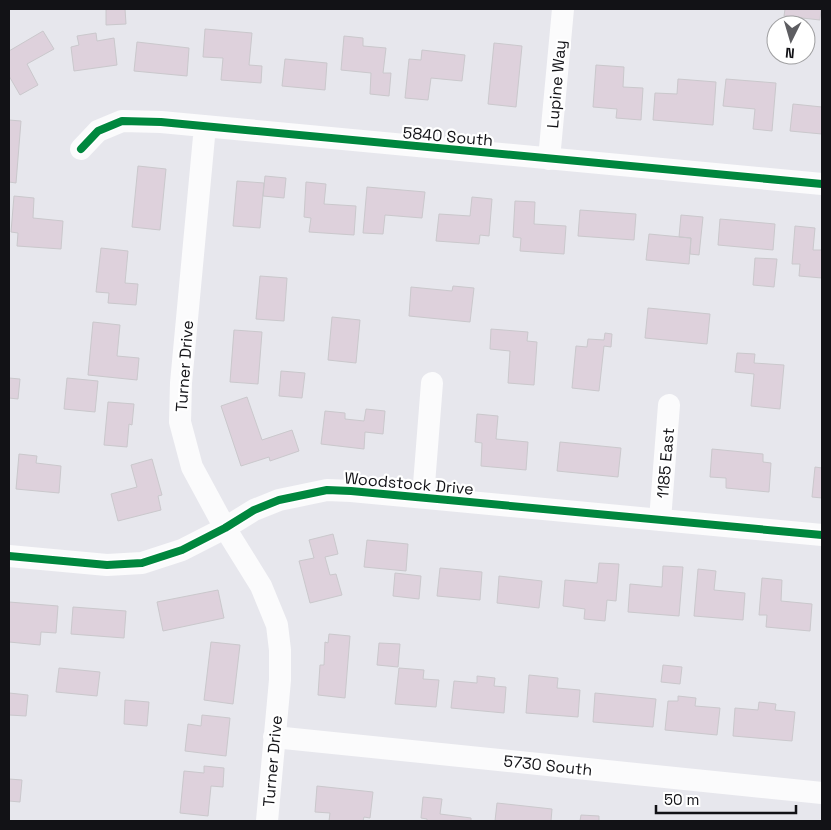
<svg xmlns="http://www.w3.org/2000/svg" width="831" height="830" font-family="'Space Grotesk',sans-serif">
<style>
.building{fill:#ded1dc;stroke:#cac8cc}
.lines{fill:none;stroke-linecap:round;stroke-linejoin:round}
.street{stroke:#fbfbfc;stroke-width:22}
.cycleway-casing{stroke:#fff;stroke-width:11}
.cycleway{stroke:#00873e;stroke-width:8}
.labels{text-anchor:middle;stroke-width:4.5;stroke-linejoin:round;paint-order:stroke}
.street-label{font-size:16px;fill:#121216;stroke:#fff}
</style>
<rect width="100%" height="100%" fill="#e7e7ed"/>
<path class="building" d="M106 9H125L126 24 106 25Z
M785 9H821L820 20 784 16Z
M205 29 252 33 249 65 262 66 261 83 221 80 223 58 203 57Z
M43 31 54 49 27 64 38 85 20 95 9 76V51Z
M96 33 97 41 114 38 117 65 74 71 71 47 79 45 77 36Z
M344 36 363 38V46L386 48 383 73H391L389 96 370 94 371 73 341 70Z
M137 42 189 48 187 76 134 71Z
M494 43 522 46 516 107 488 104Z
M422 50 465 55 462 81 431 78 428 100 405 98 409 59 421 60Z
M285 59 327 63 325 90 282 86Z
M596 65 624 67 623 87 643 88 641 120 616 118 617 109 593 107Z
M678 79 716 82 713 125 653 120 655 93 677 94Z
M726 79 776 83 772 131 753 129 755 109 723 106Z
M793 104 822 107V134L790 131Z
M9 120 21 121 16 183 9 182Z
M138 166 166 169 160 230 132 227Z
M265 176 286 178 284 198 263 196Z
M237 181 264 183 260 228 233 226Z
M306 182 326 184 324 204 356 206 354 235 309 232 311 218 304 217Z
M367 187 425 192 422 218 385 215 383 234 363 233Z
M14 196 34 198 33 218 63 221 61 249 17 246 18 233 11 232Z
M472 197 492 199 489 236 480 235 479 244 436 241 439 214 470 216Z
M515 201 535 202 534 224 566 226 564 254 520 251 521 238 513 237Z
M580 210 636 214 634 240 578 236Z
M681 215 703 217 699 255 690 254 691 238 679 237Z
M720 219 775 224 773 250 718 245Z
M795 226 815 228 813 250H822V278L799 276 800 264H792Z
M649 234 691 238 689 264 646 260Z
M101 248 128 251 125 283 138 284 136 305 108 303 109 293 96 292Z
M755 258 777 259 774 287 753 285Z
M260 276 287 278 284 321 256 319Z
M453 286 474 288 470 322 409 316 411 287 452 291Z
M648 308 710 314 707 344 645 338Z
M332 317 360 320 356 363 328 360Z
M93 322 120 325 117 356 139 358 137 380 88 375Z
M491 329 528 332 527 341 537 342 534 385 508 383 510 351 490 349Z
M234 330 262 332 258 384 230 382Z
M605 333 612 334 611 347 604 346 599 391 572 388 576 346 587 347 588 339 604 340Z
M737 353 755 354 754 363 784 365 780 409 751 406 754 374 735 372Z
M281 371 305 373 302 398 279 396Z
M9 378 20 379 18 399 9 398Z
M67 378 98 381 95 412 64 409Z
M247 397 262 440 292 430 299 451 270 461 269 457 241 466 221 406Z
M108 402 134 404 132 425 129 424 127 447 104 445Z
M366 409 385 411 383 434 365 432 364 449 321 444 325 411 345 413V419L364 421Z
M477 414 498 416 496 439 528 442 526 470 481 466 482 443 475 442Z
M560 442 621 448 618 477 557 471Z
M712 449 763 454V462L771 463 769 492 726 488V478L710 477Z
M19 454 37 456 36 463 61 466 59 493 16 489Z
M152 459 162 495 158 496 161 510 118 521 111 494 137 487 131 465Z
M815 467 822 468V498L812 497Z
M333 534 338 554 325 557 330 575 336 574 342 595 310 603 299 561 314 558 309 540Z
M367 540 408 544 406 571 364 567Z
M599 563 619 564 616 601 607 600 605 621 584 619 585 609 563 606 565 580 597 583Z
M663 566 683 567 679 616 628 612 630 584 662 587Z
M440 568 482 572 480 600 437 596Z
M698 569 716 571 714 590 745 593 743 620 694 616Z
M395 573 421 576 419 599 393 596Z
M499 576 542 581 539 608 497 603Z
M762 578 782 580 781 601 812 604 810 631 766 627 767 615H759Z
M218 590 224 618 163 631 157 602Z
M9 602 58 606 56 633 41 632 40 645 9 642Z
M73 607 126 611 124 638 71 634Z
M329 634 350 636 345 698 318 695 320 665H324L325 642 328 643Z
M211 642 240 645 233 704 204 700Z
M379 643 400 644 398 667 377 665Z
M663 665 682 667 680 684 661 682Z
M59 668 100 672 97 696 56 692Z
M399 668 424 670 423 679 439 680 436 707 395 704Z
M529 675 558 678 557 688 580 690 578 717 526 713Z
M477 676 495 678 494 686 506 687 504 713 451 708 454 681 477 683Z
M9 693 28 695 26 716 9 715Z
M595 693 656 699 653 727 593 722Z
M678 696 696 698 695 706 720 708 717 735 665 730 668 701H678Z
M125 700 149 702 147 726 124 724Z
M759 702 776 704 775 710 795 712 792 741 733 736 735 708 758 710Z
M202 715 230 718 226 756 185 751 188 724 201 726Z
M204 766 224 768 223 787 211 786 208 816 180 813 184 771 204 773Z
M9 779 22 780 20 802 9 801Z
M317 786 373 792 370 818 364 817 363 821H329L330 813 315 812Z
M423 797 442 799 440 814 471 818V821H427V819L421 818Z
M497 803 552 809 551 821H495Z
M581 815 599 816V821H580Z"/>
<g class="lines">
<path class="street" d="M205 126 181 383 180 422 192 467 225 528 261 586 277 625 280 650V680L267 821
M81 149 98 131 122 121 161 122 822 184
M549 159 563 9
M423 497 432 383
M660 520 669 405
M9 556 107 565 142 563 182 550 225 528 254 510 279 500 327 490 351 491 822 535
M274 737 822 793"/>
<defs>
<path id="cycleway" d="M81 149 98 131 122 121 161 122 822 184
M9 556 107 565 142 563 182 550 225 528 254 510 279 500 327 490 351 491 822 535"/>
</defs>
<use href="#cycleway" class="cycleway-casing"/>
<use href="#cycleway" class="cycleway"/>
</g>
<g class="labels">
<g class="street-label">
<text transform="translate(556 84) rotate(-85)" y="6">Lupine Way</text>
<text transform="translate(448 136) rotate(5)" y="6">5840 South</text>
<text transform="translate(184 366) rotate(-86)" y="6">Turner Drive</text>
<text transform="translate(665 463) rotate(-85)" y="6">1185 East</text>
<text transform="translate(409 483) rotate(5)" y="6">Woodstock Drive</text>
<text transform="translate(272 761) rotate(-85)" y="6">Turner Drive</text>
<text transform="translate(548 765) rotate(6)" y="6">5730 South</text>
</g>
</g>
<rect width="831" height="830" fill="none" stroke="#121216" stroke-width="20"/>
<g transform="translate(791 40) rotate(185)"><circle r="24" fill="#ffffff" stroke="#a0a0a2"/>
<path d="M0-4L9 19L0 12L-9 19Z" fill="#5d5d61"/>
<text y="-8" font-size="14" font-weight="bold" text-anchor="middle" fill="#121216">N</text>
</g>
<path d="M656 805v8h140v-8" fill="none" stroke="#121216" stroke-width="2.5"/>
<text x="664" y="805" font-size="15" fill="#121216" stroke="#ffffff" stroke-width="4" paint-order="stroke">50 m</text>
</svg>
